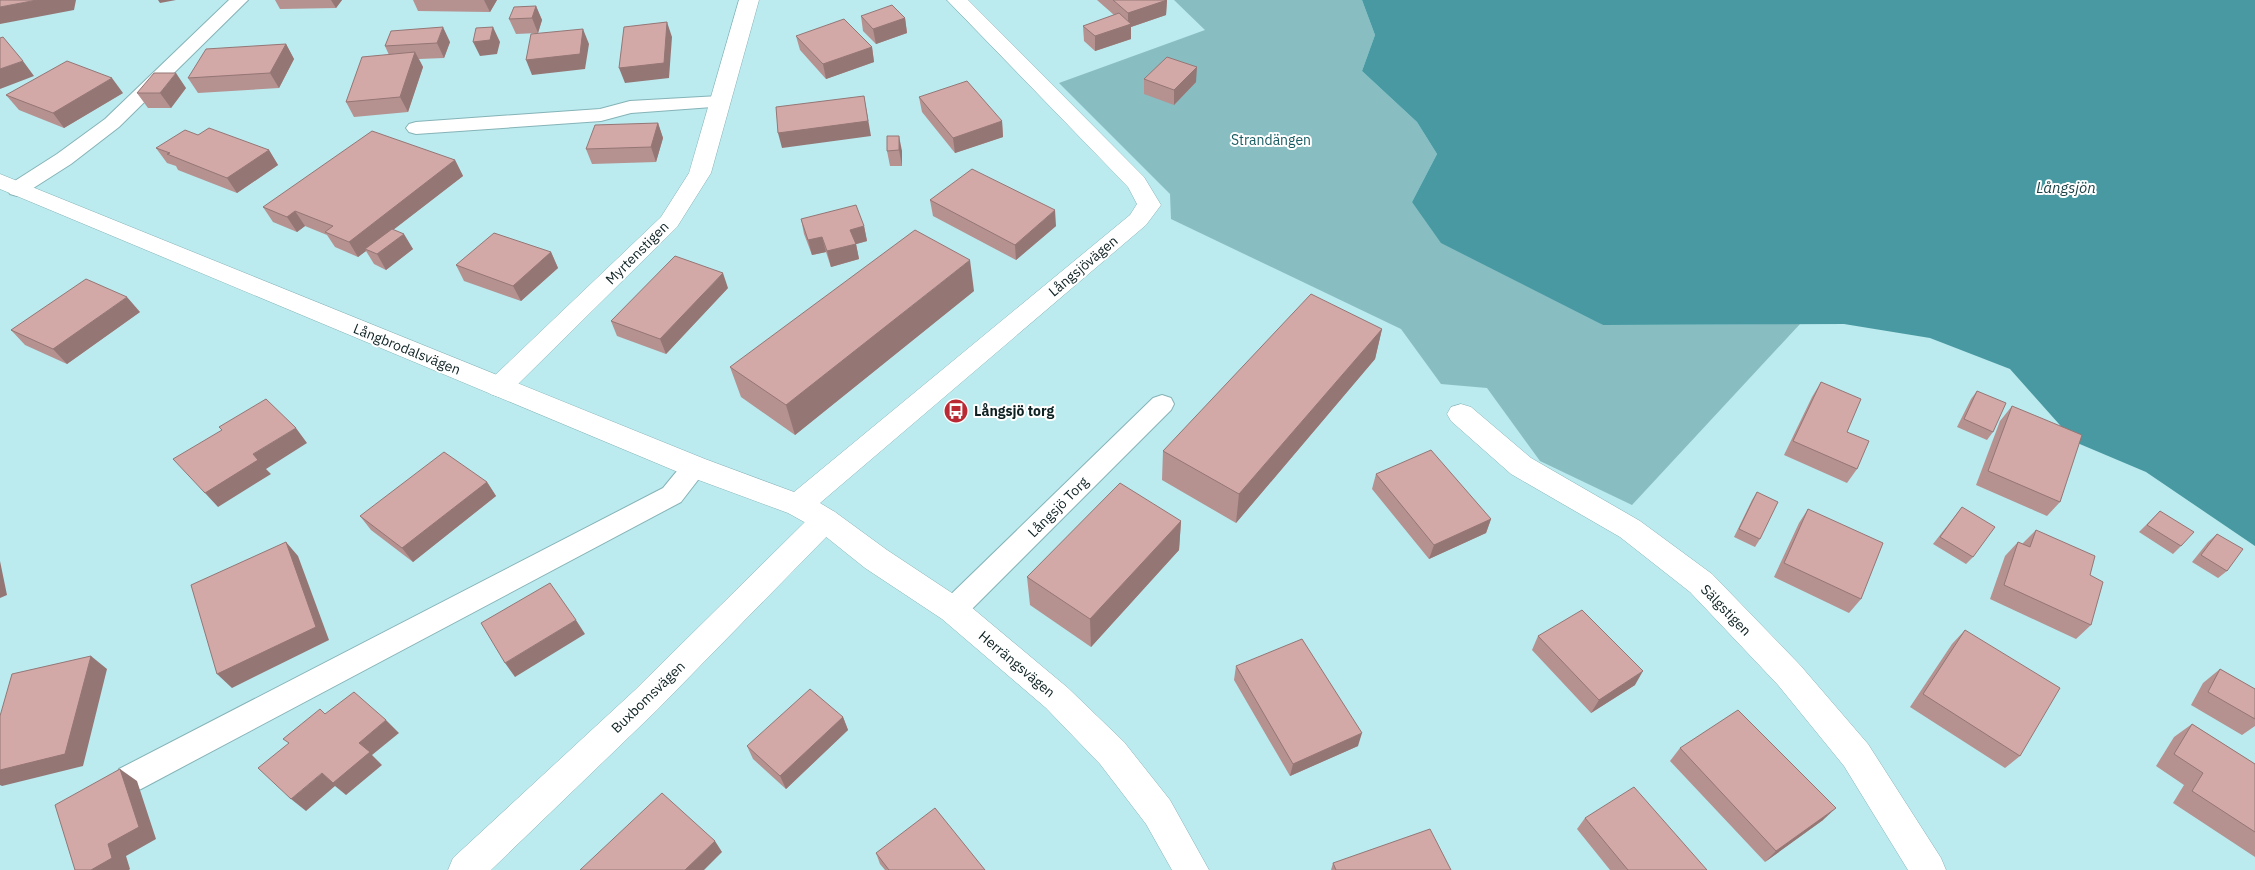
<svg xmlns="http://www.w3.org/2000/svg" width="2255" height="870" font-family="'IBM Plex Sans',sans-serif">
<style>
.green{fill:#88bdc2}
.water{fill:#4899a1}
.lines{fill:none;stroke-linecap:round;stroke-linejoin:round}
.service-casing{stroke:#85b3b7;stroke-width:2}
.minor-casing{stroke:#85b3b7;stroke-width:1}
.tertiary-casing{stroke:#85b3b7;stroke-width:1}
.service{fill:#fff;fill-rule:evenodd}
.minor{fill:#fff;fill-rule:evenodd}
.tertiary{fill:#fff;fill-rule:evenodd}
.wall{fill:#b59190}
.shaded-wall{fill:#947675}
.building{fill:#d3a9a7;stroke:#947675}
.labels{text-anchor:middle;stroke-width:4;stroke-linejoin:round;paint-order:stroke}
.park-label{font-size:14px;fill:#175b61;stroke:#fff}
.street-label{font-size:14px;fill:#0e2123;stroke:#fff}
.poi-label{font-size:14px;font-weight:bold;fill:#0e2123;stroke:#fff;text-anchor:start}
.water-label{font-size:15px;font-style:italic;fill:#1d4347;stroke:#fff}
</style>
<rect width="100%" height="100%" fill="#bbeaef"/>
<path class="green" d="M1174 0H1362L1375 35 1362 71 1417 122 1437 154 1412 202 1603 325 1800 324 1632 505 1540 461 1487 388 1441 384 1401 329 1171 219 1170 194 1059 83 1205 30Z"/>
<path class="water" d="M1362 0H2255V546L2146 472 2075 442 2010 369 1930 338 1844 324 1603 325 1441 243 1412 202 1437 154 1417 122 1362 71 1375 35Z"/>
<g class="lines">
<defs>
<path id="service" d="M229 0H248L119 127 71 164 24 194 17 196 10 194 7 189 10 184 57 154 105 119Z
M719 96 726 98 729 102 726 106 631 113 601 121 416 134 409 132 406 128 409 124 416 122 600 109 630 101Z
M1162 395 1171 398 1174 404 1171 410 963 618 953 622 943 618 939 610 943 602 1153 398Z
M695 457 704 460 708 467 681 502 141 789 130 793 119 789 115 779 119 769 663 488 686 460Z"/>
<path id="minor" d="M739 0H759L711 173 677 227 508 394 499 397 490 394 486 387 490 380 661 217 689 173Z
M1461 404 1471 407 1531 458 1640 521 1712 574 1800 665 1868 744 1941 858 1946 870H1908L1844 766 1778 685 1690 592 1620 537 1511 474 1451 421 1447 414 1451 407Z
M825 508 835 512 840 520 835 528 657 710 491 870H448L453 858 635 690 815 512Z"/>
<path id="tertiary" d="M947 0H968L1144 177 1161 205 1146 225 820 503 835 512 887 550 964 601 1068 688 1124 742 1170 800 1209 870H1172L1146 824 1100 764 1046 708 942 619 865 568 815 528 788 513 685 475 0 189V174L705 459 794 492 1130 215 1137 204 1128 187Z"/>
</defs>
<use href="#service" class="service-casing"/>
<use href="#minor" class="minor-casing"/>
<use href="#tertiary" class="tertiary-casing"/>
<use href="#service" class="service"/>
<use href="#minor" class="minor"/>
<use href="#tertiary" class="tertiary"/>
</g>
<path class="wall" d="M275 0H342L336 8 280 9Z
M413 0H497L490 12 418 11Z
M1097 0H1167L1166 15 1131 27V39L1095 51 1084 41 1083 26 1114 15Z
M536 6 542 20 538 33 516 34 509 19Z
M861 16 905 18 907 33 876 44 863 31Z
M391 31 450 42 444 58 419 59 423 67 408 112 354 117 346 102 389 55 385 46Z
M796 36 872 47 874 62 826 79 800 50Z
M286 44 294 59 279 88 198 93 188 78Z
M1144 79 1196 82 1174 105 1144 94Z
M186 88 171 108H148L137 93Z
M123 93 64 128 19 110 6 95Z
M919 97 1002 121 1003 137 955 153 922 112Z
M658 123 663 138 656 162 592 164 586 149Z
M198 135 269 150 278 165 237 193 178 170 176 166 167 163 156 148Z
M887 136 902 151V166H890L887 151Z
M455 160 463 176 393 230 413 249 386 270 374 264 366 251 358 257 335 247 327 235 305 226 297 232 273 222 263 207Z
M930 200 1056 226 1016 260 933 216Z
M801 219 864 226 867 241 856 244 859 259 831 267 826 252 812 255 804 234Z
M551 252 558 268 521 301 464 281 456 265Z
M728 288 666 354 617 336 611 321Z
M974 291 795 435 741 397 730 367Z
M140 312 67 364 25 345 11 330Z
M1382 329 1375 359 1236 523 1162 480 1163 451Z
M1821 382 1847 432 1857 469 1847 483 1784 455 1812 397Z
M1977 391 1993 432 1987 440 1957 427 1971 399Z
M2012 406 2060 502 2047 516 1976 485 2000 421Z
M1376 474 1491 519 1486 533 1429 559 1372 489Z
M487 482 496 496 413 562 371 530 360 516Z
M1757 492 1760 539 1755 547 1734 537 1752 500Z
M1962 507 1973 557 1966 564 1933 544Z
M1808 509 1861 599 1849 613 1774 577 1799 523Z
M2160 511 2181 546 2173 554 2139 532Z
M1181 521 1179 550 1091 647 1030 605 1027 577Z
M2036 530 2090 575 2091 625 2076 639 1990 599 2005 556 2018 542 2022 544Z
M2217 534 2227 571 2218 578 2192 562 2208 542Z
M1965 630 2020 756 2005 768 1910 707 1952 644Z
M1538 636 1635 685 1591 713 1532 650Z
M1236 666 1358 746 1290 776 1234 680Z
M2220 669 2255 689V726L2242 735 2191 705 2203 683Z
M843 717 848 730 786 789 753 759 747 746Z
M2192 724 2255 764V857L2173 803 2184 785 2156 766 2174 737Z
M1680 748 1823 820 1765 862 1670 761Z
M1585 818 1707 870H1610L1577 829Z
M876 853 985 870H885L880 864Z
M1333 863 1451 870H1331Z"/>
<path class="shaded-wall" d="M37 0H76L74 10 0 24V7Z
M158 0H176L160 3Z
M331 0H342L336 8Z
M484 0H497L490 12Z
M1167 0 1166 15 1131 27V39L1095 51V36L1128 25V13Z
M536 6 542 20 538 33 532 18Z
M905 18 907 33 876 44 873 29Z
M667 22 672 37 669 78 625 83 619 68Z
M443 27 450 42 444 58 437 43Z
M493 27 500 42 497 54 480 56 473 42Z
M583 29 589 44 585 69 532 75 526 60Z
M286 44 294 59 279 88 270 73Z
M872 47 874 62 826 79 823 64Z
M415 52 423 67 408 112 400 97Z
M23 61 34 76 0 89V69Z
M1197 67 1196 82 1174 105V90Z
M176 73 186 88 171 108 160 93Z
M112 78 123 93 64 128 53 113Z
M864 96 871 136 782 148 778 133Z
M1002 121 1003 137 955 153 953 138Z
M658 123 663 138 656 162 651 147Z
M899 136 902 151V166L899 150Z
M269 150 278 165 237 193 227 178Z
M455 160 463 176 367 250 365 249 366 251 358 257 349 242Z
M1055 210 1056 226 1016 260 1015 245Z
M295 211 305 226 297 232 287 217Z
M864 226 867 241 853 245 850 230Z
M404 234 413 249 386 270 377 254Z
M822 237 826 252 812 255 808 240Z
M856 244 859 259 831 267 827 251Z
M551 252 558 268 521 301 513 286Z
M970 260 974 291 795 435 786 405Z
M723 273 728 288 666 354 660 339Z
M127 297 140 312 67 364 53 349Z
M1382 329 1375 359 1236 523 1239 494Z
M296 428 307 443 266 469 271 474 218 507 205 493 253 454Z
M487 482 496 496 413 562 402 548Z
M1491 519 1486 533 1429 559 1434 545Z
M1181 521 1179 550 1091 647 1090 619Z
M286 542 298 556 329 640 232 688 217 674Z
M0 561 7 595 0 598Z
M576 620 585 634 515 677 505 663Z
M91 656 107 669 83 766 2 786 0 785V770Z
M1643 671 1635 685 1591 713 1599 700Z
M843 717 848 730 786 789 780 776Z
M386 720 399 733 372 755 382 765 346 795 335 786 306 811 291 799Z
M1362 733 1358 746 1290 776 1293 764Z
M120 769 137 781 156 839 126 856 130 869 129 870H91L108 844Z
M1836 808 1823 820 1765 862 1776 851Z
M715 841 722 852 704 870H685Z"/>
<path class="building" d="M0 0H37L0 7Z
M1113 0H1167L1128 13Z
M892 5 905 18 873 29 861 16Z
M536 6 532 18 509 19 514 7Z
M1119 13 1131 24 1095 36 1083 26Z
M844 19 872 47 823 64 796 36Z
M667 22 664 63 619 68 624 27Z
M443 27 437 43 385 46 391 31Z
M493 27 490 40 473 42 476 28Z
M583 29 580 54 526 60 531 34Z
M3 37 23 61 0 69V38Z
M286 44 270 73 188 78 206 49Z
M415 52 400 97 346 102 362 57Z
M1167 57 1197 67 1174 90 1144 79Z
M67 61 112 78 53 113 6 95Z
M154 73H176L160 93H137Z
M967 81 1002 121 953 138 919 97Z
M864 96 868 121 778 133 776 107Z
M658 123 651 147 586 149 595 125Z
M209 128 269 150 227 178 167 154 170 153 156 148 185 130 198 135Z
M372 131 455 160 349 242 325 232 333 226 295 211 287 217 263 207Z
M887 136H899V150L887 151Z
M972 169 1055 210 1015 245 930 200Z
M856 205 864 226 850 230 856 244 827 251 822 237 808 240 801 219Z
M392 229 404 234 377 254 365 249Z
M915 230 970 260 786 405 730 367Z
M494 233 551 252 513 286 456 265Z
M675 256 723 273 660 339 611 321Z
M86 279 127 297 53 349 11 330Z
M1311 294 1382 329 1239 494 1163 451Z
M1821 382 1861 399 1847 432 1869 441 1857 469 1793 441Z
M1977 391 2006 403 1993 432 1964 419Z
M266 399 296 428 253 454 258 460 205 493 173 459 222 430 219 427Z
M2012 406 2082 435 2060 502 1988 471Z
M1431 450 1491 519 1434 545 1376 474Z
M444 452 487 482 402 548 360 516Z
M1120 483 1181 521 1090 619 1027 577Z
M1757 492 1778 502 1760 539 1739 529Z
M1962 507 1995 527 1973 557 1940 537Z
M1808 509 1883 543 1861 599 1784 563Z
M2160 511 2194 532 2181 546 2147 525Z
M2036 530 2095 556 2090 575 2103 582 2091 625 2004 585 2018 542 2030 547Z
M2217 534 2243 549 2227 571 2201 555Z
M286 542 316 627 217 674 191 585Z
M550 583 576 620 505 663 481 623Z
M1582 610 1643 671 1599 700 1538 636Z
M1965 630 2060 688 2020 756 1923 694Z
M1302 639 1362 733 1293 764 1236 666Z
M91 656 65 754 0 770V716L12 674Z
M2220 669 2255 689V719L2208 692Z
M810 689 843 717 780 776 747 746Z
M354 692 386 720 359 743 370 752 333 783 322 773 291 799 258 768 289 743 283 739 320 709 325 714Z
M1738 710 1836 808 1776 851 1680 748Z
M2192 724 2255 764V832L2192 791 2203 773 2174 754Z
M120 769 139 827 108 844 112 858 91 870H75L55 805Z
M1634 787 1707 870H1628L1585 818Z
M662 793 715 841 685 870H580Z
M935 808 985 870H889L876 853Z
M1430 829 1451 870H1336L1333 863Z"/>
<defs>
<symbol id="bus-disc" viewBox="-11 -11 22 22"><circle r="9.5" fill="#ba2a35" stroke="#fff"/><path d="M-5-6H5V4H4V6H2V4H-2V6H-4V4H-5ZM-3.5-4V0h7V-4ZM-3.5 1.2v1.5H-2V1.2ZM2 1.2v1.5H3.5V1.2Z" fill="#fff"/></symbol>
</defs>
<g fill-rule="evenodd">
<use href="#bus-disc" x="942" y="397" width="28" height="28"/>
</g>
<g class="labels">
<g class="park-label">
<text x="1271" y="145">Strandängen</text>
</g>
<g class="street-label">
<text transform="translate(637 253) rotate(-45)" y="5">Myrtenstigen</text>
<text transform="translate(1083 266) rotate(-40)" y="5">Långsjövägen</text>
<text transform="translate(407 349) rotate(22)" y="5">Långbrodalsvägen</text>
<text transform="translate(1058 507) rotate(-45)" y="5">Långsjö Torg</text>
<text transform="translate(1726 610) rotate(46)" y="5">Sälgstigen</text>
<text transform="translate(1017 664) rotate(40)" y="5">Herrängsvägen</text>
<text transform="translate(648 697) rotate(-44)" y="5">Buxbomsvägen</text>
</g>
<g class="poi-label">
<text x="974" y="416">Långsjö torg</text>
</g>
<g class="water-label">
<text x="2066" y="193">Långsjön</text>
</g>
</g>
</svg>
